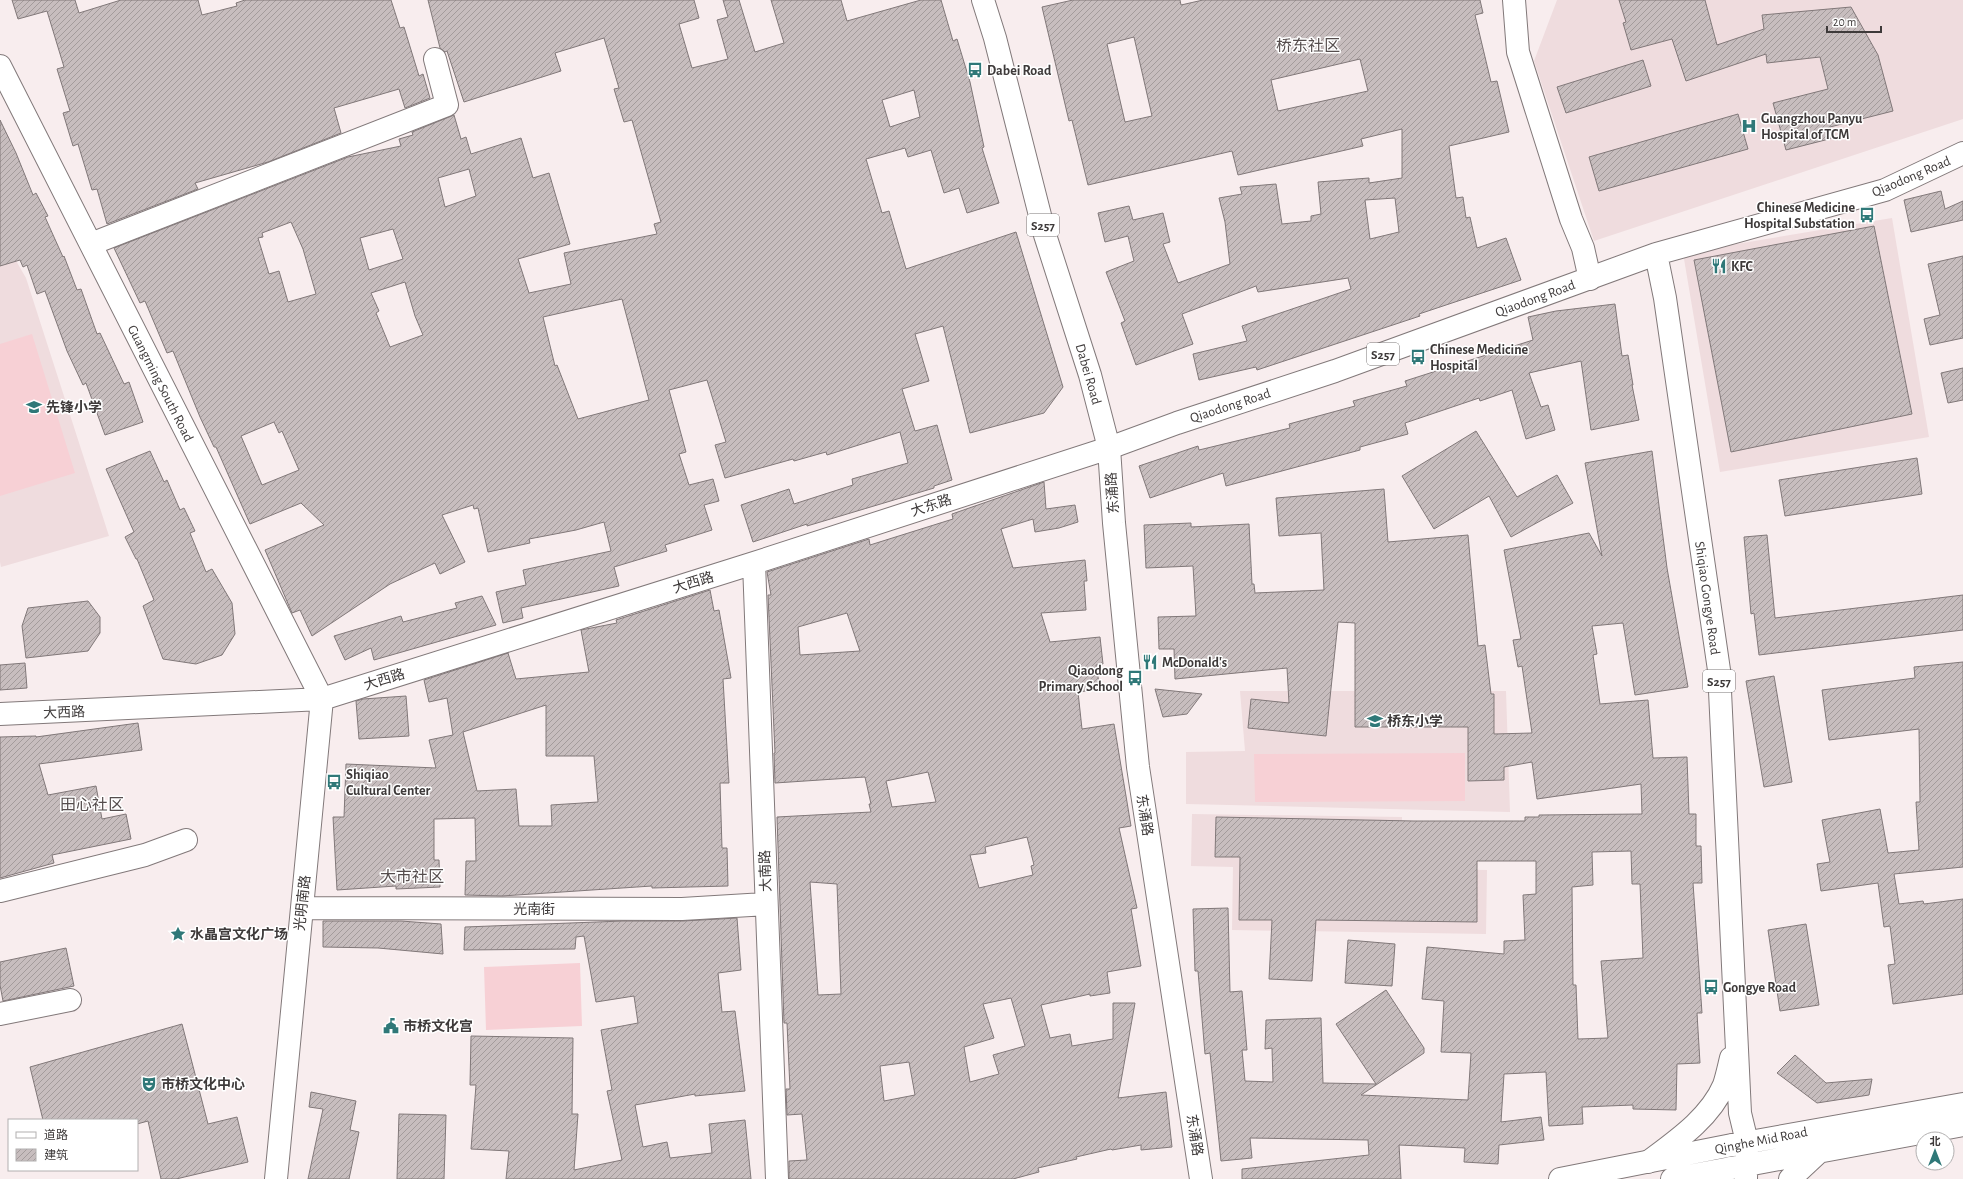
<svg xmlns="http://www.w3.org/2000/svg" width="1963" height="1179" font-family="'Alegreya Sans','Noto Sans SC',sans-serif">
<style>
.built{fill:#efdcde}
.grass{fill:#f7d0d5}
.building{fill:url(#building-hatch);stroke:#817879;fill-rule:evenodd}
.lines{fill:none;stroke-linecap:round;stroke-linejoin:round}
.minor-casing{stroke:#82797a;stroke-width:24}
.major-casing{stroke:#82797a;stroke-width:24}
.minor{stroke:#fff;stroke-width:22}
.major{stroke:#fff;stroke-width:22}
.labels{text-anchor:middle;stroke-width:3;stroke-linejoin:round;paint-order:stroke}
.shield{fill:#fff;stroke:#787575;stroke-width:1}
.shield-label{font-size:13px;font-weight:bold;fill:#3e3a3a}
.poi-label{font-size:14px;font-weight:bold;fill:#3e3a3a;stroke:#fff;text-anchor:start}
.street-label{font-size:14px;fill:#3e3a3a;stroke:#fff}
.quarter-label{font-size:16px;fill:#554d4d;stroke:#fff}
</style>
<defs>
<pattern id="building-hatch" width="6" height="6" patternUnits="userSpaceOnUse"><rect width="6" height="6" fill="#c7bdbe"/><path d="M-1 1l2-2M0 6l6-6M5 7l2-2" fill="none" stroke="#a39b9b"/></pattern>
</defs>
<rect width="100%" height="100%" fill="#f8edee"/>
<path class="built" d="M1557 0H1963V119L1594 241 1534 61Z
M1892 218 1929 437 1720 472 1683 253Z
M0 233 26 278 109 536 1 567 0 562Z
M1240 691H1506L1510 812 1186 804V752L1245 751Z
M1192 814 1402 817 1401 869 1487 870 1486 934 1232 930 1233 867 1191 866Z"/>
<path class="grass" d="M32 334 75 473 0 496V344Z
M1465 753V801L1255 802 1254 754Z
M580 963 582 1026 486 1030 484 967Z"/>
<path class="building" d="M12 0H75L79 13 121 0H198L202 15 237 6 236 3 245 0H391L400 28 404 27 419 76 423 74 430 98 405 108 399 89 334 108 341 133 268 162 195 183 198 189 107 224 97 189 92 190 78 144 73 146 63 113 70 111 57 69 64 67 47 11 18 19Z
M428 0H694L699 18 679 24 692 68 728 59 717 20 728 17 723 0H739L755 52 784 43 771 0H841L847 21 921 0H941L953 41 957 39 970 82 984 147 982 148 999 203 967 213 959 188 944 193 931 150 908 157 905 148 866 159 882 213 889 211 906 269 1016 232 1063 387 1044 413 970 433 943 326 915 334 929 381 902 389 915 431 937 425 952 480 934 486V488L807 526V524L753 542 741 505 789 489 794 504 853 485 852 479 908 463 900 432 827 455 826 452 794 461 793 459 725 478 715 445 726 442 707 380 669 390 686 452 679 454 689 485 713 479 719 501 704 505 712 530 665 545 667 551 614 567 619 586 521 608 523 618 503 623 496 592 526 585 523 570 611 551 604 522 576 530 529 539 530 543 488 552 478 508 474 509 473 505 442 515 465 562 440 574 435 563 390 584 312 636 300 610 292 613 265 550 324 525 301 503 250 524 216 447H214L200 417 173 351 167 353 145 301 140 303 114 248 348 157 401 146 399 139 413 135 412 132 454 115 461 139 466 137 471 154 521 138 533 178 549 173 570 244 518 259 529 293 571 284 564 253 657 234 654 224 661 222 632 120 624 122 614 89 619 88 604 38 555 53 561 71 464 102 447 51 445 52 440 48ZM914 90 920 117 890 127 882 100ZM469 169 476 196 445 207 438 178ZM291 222 303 249 316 294 288 302 279 271 269 274 258 238 263 237 262 233ZM393 229 403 259 369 270 360 238ZM405 282 415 316 423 335 390 347 376 313 379 311 371 293ZM622 299 649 400 578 419 557 365 555 366 543 317ZM274 422 279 433 282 431 299 470 262 485 241 436Z
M1073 0H1180L1181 5 1203 0H1480L1483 13 1475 15 1491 82 1497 81 1509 132 1449 146 1456 198 1463 197 1466 218 1470 217 1477 248 1506 238 1521 280 1419 314 1420 316 1257 370 1256 367 1199 380 1193 354 1247 341 1242 326 1351 289 1348 278 1258 292 1256 286 1182 314 1193 344 1136 365 1121 323 1125 321 1106 272 1134 261 1128 236 1105 242 1098 213 1129 206 1133 220 1163 213 1170 242 1163 244 1178 283 1230 264 1225 222 1219 198 1242 194 1240 187 1276 184 1282 224 1311 221V216L1321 214 1318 182 1369 178V183L1402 178V129L1361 139 1363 146 1238 175 1232 151 1088 185 1072 120 1069 121 1042 7ZM1134 37 1152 116 1125 122 1107 44ZM1360 59 1368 91 1278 111 1271 80ZM1395 198 1399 232 1370 239 1365 200Z
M1619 0H1705L1717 45 1764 29 1762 15 1851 7 1878 55 1893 111 1830 127 1833 138 1786 150 1773 103 1828 89 1820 57 1767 63 1766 54 1686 81 1672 39 1631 50 1623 23 1626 22Z
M1643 60 1651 86 1566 113 1557 87Z
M1738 114 1748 149 1599 191 1589 157Z
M0 120 16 153 33 195 36 193 48 216 45 217 63 257 64 256 77 290 81 289 97 334 100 333 124 384 129 382 143 422 105 435 86 383 83 385 67 351 45 291 37 294 27 265 23 267 20 260 0 266Z
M1941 191 1945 209 1963 201V220L1911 232 1904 200Z
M1874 226 1912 414 1731 452 1694 260Z
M1963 256V338L1930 345 1924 319 1940 315 1928 264Z
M1615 304 1622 356 1628 355 1633 385H1632L1639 420 1591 430 1581 361 1529 373 1541 407 1548 405 1555 430 1526 439 1512 390 1480 401 1479 398 1405 423 1408 434 1360 447V450L1226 486 1223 473 1150 498 1139 466 1198 446 1199 450 1290 428 1289 424 1355 406 1353 401 1407 386 1405 381 1533 340 1528 317 1556 311Z
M1963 368V400L1948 403 1941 373Z
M1476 431 1517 497 1557 475 1573 503 1511 537 1489 496 1434 529 1402 476Z
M150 451 164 482 167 480 180 510 184 508 195 531 190 533 206 572 212 569 232 603 235 634 222 655 196 664 163 659 143 606 154 600 137 559H136L125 537 134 532 106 469Z
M1652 451 1667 568 1688 687 1635 695 1623 623 1592 626 1597 654 1593 655 1600 704 1648 700 1653 758 1687 757 1689 814H1696V846H1701L1702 883H1693L1702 1013H1697L1700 1063 1677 1064 1676 1110 1633 1109V1105L1582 1107 1583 1124 1549 1126 1546 1072 1504 1074 1501 1122 1541 1117 1544 1140 1499 1145 1498 1164 1464 1162 1465 1148 1399 1145 1401 1179H1242V1169L1369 1155 1368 1140 1250 1138 1252 1158 1221 1161 1210 1053 1205 1054 1198 971H1195L1193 909 1228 908 1230 992 1242 991 1247 1050H1242L1245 1081 1273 1082 1272 1048 1265 1049 1266 1020 1321 1018 1323 1083 1376 1084 1336 1024 1386 990 1424 1048V1053L1361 1095 1468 1100 1471 1053 1441 1052 1444 1001 1422 999 1427 947 1504 954V941L1525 940 1523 895 1536 894V861H1477V922L1316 920 1312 981 1269 979 1272 920H1239L1240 857H1215L1216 817 1414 821H1525V817H1539V815L1642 814 1641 784 1537 799 1532 762 1504 767V780L1468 781V727H1355V623L1338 622 1326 736 1248 728 1251 699 1289 703 1287 668 1175 679 1174 649H1159L1158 617 1196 616 1193 566 1146 568 1144 525 1191 523V527L1249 524 1252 584H1254L1255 593 1324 590 1321 533 1279 536 1276 498 1384 489 1388 542 1468 535 1478 646 1485 645 1491 694H1494V734L1532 733 1522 666 1518 667 1513 640 1521 639 1504 550 1589 533 1602 556 1585 463ZM1631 851 1632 884H1640L1643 958 1601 961 1608 1038 1578 1039 1576 985H1573L1572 887 1593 885 1592 852Z
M1917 458 1922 494 1785 516 1779 480Z
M1044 482 1046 509 1075 505 1078 522 1059 528 1035 532 1033 519 1001 529 1013 568 1085 560 1087 581H1084L1086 610 1041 613 1050 642 1100 637 1103 664 1096 665 1100 689 1078 692 1082 729 1114 724 1131 826 1119 828 1137 908 1131 909 1141 966 1107 972 1110 993 1090 996V994L1041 1005 1050 1038 1070 1034 1072 1046 1113 1039V1003H1135L1118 1098 1166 1092 1172 1147 1141 1150V1145L1112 1150 1111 1149 1076 1157 1077 1159 1038 1168 1039 1172 1013 1179H789V1161L807 1160 802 1114 787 1115 786 1089H790L787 1023H784L777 817 871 812 869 804H871L865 777 775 783 774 753H775L768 595H771L767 572 869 539 870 545 953 519 952 514ZM847 613 860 651 800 655 798 627ZM928 772 936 802 892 807 886 781ZM1027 837 1034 865 1031 866 1033 875 979 888 970 855 986 853 985 847ZM810 882 837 884 841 994 818 995ZM1011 998 1025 1046 993 1055 999 1074 970 1082 964 1047 994 1038 983 1004ZM909 1062 915 1095 884 1101 880 1066Z
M1767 535 1775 618 1963 595V630L1759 655 1754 613 1751 614 1744 537Z
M710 590 714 611 719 610 731 678 723 679 729 783H720L722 848H727L728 886 652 888V886L502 896 465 895 466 861H476L475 818 434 819V860H439L440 887 396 889V886L337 890 333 817H344L346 764 436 768 429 740 453 735 447 698 429 702 424 680 508 653 516 679 589 672 581 630 617 623 616 620ZM546 705V756H594L598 802 551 805 552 826H519L516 789 477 791 463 732Z
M482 596 496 625 374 660 371 648 345 660 334 636 401 616 403 622 457 608 455 603Z
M88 601 100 617V633L88 651 26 658 22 626 28 608Z
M1963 662V867L1894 874 1899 904 1923 901 1924 904 1963 899V994L1893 1004 1888 965 1895 964 1890 926 1884 927 1878 883 1821 891 1817 864 1830 862 1822 820 1880 809 1888 853 1919 850 1916 802H1920L1919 729 1829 740 1822 690 1915 678 1914 667Z
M25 663 27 688 0 690V665Z
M1774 676 1792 782 1764 787 1746 681Z
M1155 689 1202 694 1187 714 1163 717Z
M406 696 409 736 359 739 356 701 363 699Z
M138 723 142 750 39 764 48 795 96 786 102 819 126 814 131 839 52 855 54 863 0 878V737L36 736V737Z
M737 918 741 970 718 973 722 1012 735 1011 745 1091 695 1096V1094L635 1105 643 1147 667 1142 670 1158 712 1153 709 1124 745 1120 751 1179H506L509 1151 471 1149 476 1085H470L471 1036 573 1038 572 1114H578L574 1170 622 1160 607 1091 612 1090 601 1030 638 1023 634 996 596 1002 584 936 576 937 575 949 464 950 465 927 623 921H683Z
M323 921H401L441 924 443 954 378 948 323 947Z
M1806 924 1819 1005 1780 1011 1768 930Z
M1348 940 1395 944 1392 986 1345 983Z
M66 948 74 986 3 1001 0 985V962Z
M182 1024 208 1124 237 1117 248 1162 176 1179H161L148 1121 137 1124V1120H43L30 1067Z
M1795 1055 1826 1083 1872 1079 1869 1095 1817 1103 1777 1073Z
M311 1092 356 1101 350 1130 359 1132 349 1179H308L323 1109 309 1107Z
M399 1114 446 1115 444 1179H397Z"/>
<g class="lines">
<defs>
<path id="minor" d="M1514 0 1518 52 1571 219 1583 248 1590 279
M0 66 322 699 276 1179
M91 244 447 105 435 59
M754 563 777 1179
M0 714 322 699 754 563 1109 448 1114 523 1138 767 1201 1179
M0 891 145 855 186 840
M302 908 682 909 766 904
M0 1014 70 1000
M1560 1179 1732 1145
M1672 1179 1731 1168"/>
<path id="major" d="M983 0 995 38 1045 235 1090 375 1109 448 1177 423 1335 371 1656 254 1885 190 1963 153
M1656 254 1665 298 1719 670 1740 1113 1747 1142 1746 1179
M1733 1145 1963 1104
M1648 1162C1676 1141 1710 1118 1724 1085 1727 1076 1729 1066 1731 1058
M1731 1168 1963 1125
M1790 1179 1820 1151"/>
</defs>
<use href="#minor" class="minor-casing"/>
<use href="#major" class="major-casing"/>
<use href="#minor" class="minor"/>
<use href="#major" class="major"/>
</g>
<defs>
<symbol id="bus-bare" viewBox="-9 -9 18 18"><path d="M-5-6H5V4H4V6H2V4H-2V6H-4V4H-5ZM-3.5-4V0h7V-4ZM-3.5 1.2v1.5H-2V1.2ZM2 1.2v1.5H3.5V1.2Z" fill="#2f7878" stroke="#fff" stroke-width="2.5" paint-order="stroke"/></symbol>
<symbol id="hospital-bare" viewBox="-9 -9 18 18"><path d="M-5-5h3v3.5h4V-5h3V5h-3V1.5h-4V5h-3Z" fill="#2f7878" stroke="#fff" stroke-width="2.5" paint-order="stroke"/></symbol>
<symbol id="restaurant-bare" viewBox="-9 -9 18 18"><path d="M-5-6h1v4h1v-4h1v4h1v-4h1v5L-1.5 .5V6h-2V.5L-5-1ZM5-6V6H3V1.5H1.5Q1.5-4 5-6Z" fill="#2f7878" stroke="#fff" stroke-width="2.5" paint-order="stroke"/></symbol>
<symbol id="school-bare" viewBox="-9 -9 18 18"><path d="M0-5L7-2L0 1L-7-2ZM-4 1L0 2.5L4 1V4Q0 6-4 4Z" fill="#2f7878" stroke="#fff" stroke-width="2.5" paint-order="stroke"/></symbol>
<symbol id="sight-bare" viewBox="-9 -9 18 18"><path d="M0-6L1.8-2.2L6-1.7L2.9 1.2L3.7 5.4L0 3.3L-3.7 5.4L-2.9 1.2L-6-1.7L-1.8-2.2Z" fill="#2f7878" stroke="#fff" stroke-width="2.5" paint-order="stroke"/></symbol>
<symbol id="civic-bare" viewBox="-9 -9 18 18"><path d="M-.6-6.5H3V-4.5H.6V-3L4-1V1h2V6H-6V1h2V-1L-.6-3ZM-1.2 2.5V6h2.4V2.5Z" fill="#2f7878" stroke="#fff" stroke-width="2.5" paint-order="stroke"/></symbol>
<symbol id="theatre-bare" viewBox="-9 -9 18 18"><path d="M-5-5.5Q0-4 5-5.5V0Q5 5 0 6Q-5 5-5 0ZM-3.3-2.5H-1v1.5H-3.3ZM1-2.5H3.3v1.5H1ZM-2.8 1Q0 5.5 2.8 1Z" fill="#2f7878" stroke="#fff" stroke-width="2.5" paint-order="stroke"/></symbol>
</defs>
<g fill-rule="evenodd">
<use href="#bus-bare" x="964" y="59" width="22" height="22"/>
<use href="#hospital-bare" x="1738" y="115" width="22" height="22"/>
<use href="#bus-bare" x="1856" y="204" width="22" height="22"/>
<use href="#restaurant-bare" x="1708" y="255" width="22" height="22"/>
<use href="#bus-bare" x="1407" y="346" width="22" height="22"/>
<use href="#school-bare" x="23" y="396" width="22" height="22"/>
<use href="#restaurant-bare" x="1139" y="651" width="22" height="22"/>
<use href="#bus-bare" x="1124" y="667" width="22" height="22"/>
<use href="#school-bare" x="1364" y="710" width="22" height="22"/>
<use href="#bus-bare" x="323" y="771" width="22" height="22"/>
<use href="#sight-bare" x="167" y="923" width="22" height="22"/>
<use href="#bus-bare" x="1700" y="976" width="22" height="22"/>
<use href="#civic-bare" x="380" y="1015" width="22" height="22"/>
<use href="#theatre-bare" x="138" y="1073" width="22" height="22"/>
</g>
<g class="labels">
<g class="shield">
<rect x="1027" y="214" width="32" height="22" rx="3"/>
<rect x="1367" y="343" width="32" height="22" rx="3"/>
<rect x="1703" y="670" width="32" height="22" rx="3"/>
</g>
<g class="shield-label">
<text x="1043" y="230">S257</text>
<text x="1383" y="359">S257</text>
<text x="1719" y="686">S257</text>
</g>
<g class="poi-label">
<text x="987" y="75">Dabei Road</text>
<text x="1761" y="123">Guangzhou Panyu<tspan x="1761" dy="16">Hospital of TCM</tspan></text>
<text x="1855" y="212" text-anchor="end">Chinese Medicine<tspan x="1855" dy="16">Hospital Substation</tspan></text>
<text x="1731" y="271">KFC</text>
<text x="1430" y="354">Chinese Medicine<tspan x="1430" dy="16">Hospital</tspan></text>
<text x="46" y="412">先锋小学</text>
<text x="1162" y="667">McDonald's</text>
<text x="1123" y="675" text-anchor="end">Qiaodong<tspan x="1123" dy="16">Primary School</tspan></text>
<text x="1387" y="726">桥东小学</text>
<text x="346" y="779">Shiqiao<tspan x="346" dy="16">Cultural Center</tspan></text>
<text x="190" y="939">水晶宫文化广场</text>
<text x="1723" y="992">Gongye Road</text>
<text x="403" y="1031">市桥文化宫</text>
<text x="161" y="1089">市桥文化中心</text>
</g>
<g class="street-label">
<text transform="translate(1911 176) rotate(-23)" y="5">Qiaodong Road</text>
<text transform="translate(1535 298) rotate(-20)" y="5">Qiaodong Road</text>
<text transform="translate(1089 374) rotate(74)" y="5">Dabei Road</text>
<text transform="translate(161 383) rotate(63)" y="5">Guangming South Road</text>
<text transform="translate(1230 405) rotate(-18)" y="5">Qiaodong Road</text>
<text transform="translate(1112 493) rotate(-94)" y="5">东涌路</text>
<text transform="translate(931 505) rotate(-18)" y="5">大东路</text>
<text transform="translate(693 582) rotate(-17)" y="5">大西路</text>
<text transform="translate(1708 598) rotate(82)" y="5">Shiqiao Gongye Road</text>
<text transform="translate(384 679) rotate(-17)" y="5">大西路</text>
<text transform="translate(64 712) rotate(-2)" y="5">大西路</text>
<text transform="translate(1145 815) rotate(81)" y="5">东涌路</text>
<text transform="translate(765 871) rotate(-92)" y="5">大南路</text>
<text transform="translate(302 903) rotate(-84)" y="5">光明南路</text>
<text x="534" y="914">光南街</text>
<text transform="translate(1195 1135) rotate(81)" y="5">东涌路</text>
<text transform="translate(1761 1140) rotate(-11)" y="5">Qinghe Mid Road</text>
</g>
<g class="quarter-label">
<text x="1308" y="51">桥东社区</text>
<text x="92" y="810">田心社区</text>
<text x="412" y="882">大市社区</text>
</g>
</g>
<rect x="8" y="1119" width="130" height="52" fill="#ffffff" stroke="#b2b0b0"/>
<rect x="16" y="1132" width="20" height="6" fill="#ffffff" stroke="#b2b0b0"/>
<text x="44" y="1139" font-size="12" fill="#3e3a3a">道路</text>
<rect x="16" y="1149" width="20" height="12" fill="url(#building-hatch)" stroke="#b2b0b0"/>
<text x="44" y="1159" font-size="12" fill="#3e3a3a">建筑</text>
<g transform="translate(1935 1151)"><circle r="19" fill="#ffffff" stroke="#b2b0b0"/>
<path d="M0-3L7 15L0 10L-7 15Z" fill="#2f7878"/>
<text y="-6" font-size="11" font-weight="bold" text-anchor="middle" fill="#3e3a3a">北</text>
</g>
<path d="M1827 26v6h54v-6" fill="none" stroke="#3e3a3a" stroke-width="2"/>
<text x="1833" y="26" font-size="12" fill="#3e3a3a" stroke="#ffffff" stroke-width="3" paint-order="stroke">20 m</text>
</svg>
